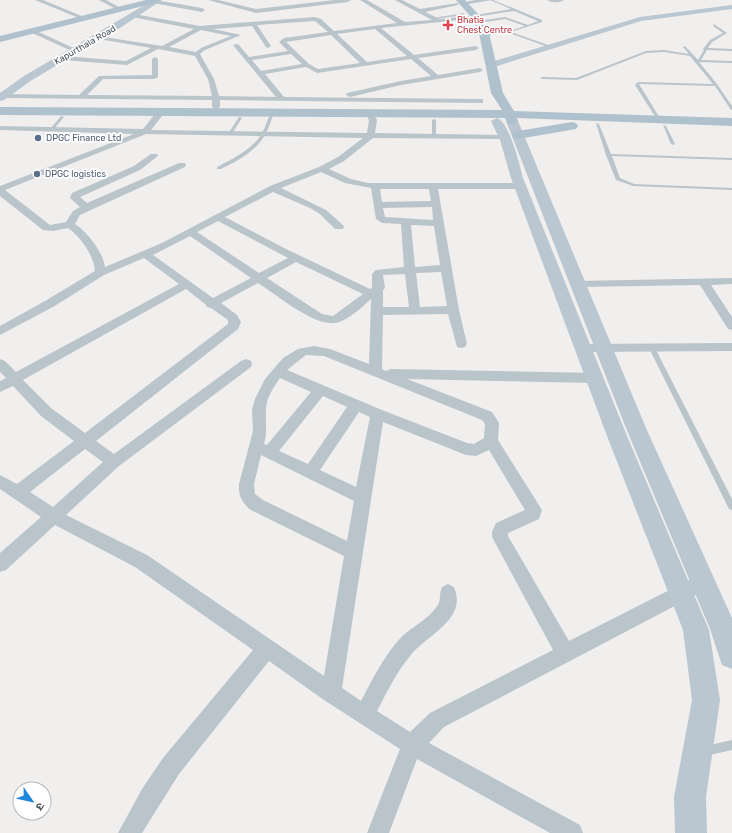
<svg xmlns="http://www.w3.org/2000/svg" width="732" height="833" font-family="Rubik,'Noto Sans Devanagari',sans-serif">
<style>
.lines{fill:none;stroke-linecap:round;stroke-linejoin:round}
.lane{fill:#bac4cb;fill-rule:evenodd}
.street{fill:#bac4cb;fill-rule:evenodd}
.secondary{fill:#bac7d0;fill-rule:evenodd}
.primary{fill:#aec1cc;fill-rule:evenodd}
.health-dot{fill:#e0444e;stroke:#fff;stroke-width:1.5}
.service-dot{fill:#5c6f8a;stroke:#fff;stroke-width:1.5}
.labels{text-anchor:middle;stroke-width:3.5;stroke-linejoin:round;paint-order:stroke}
.far-health-label{font-size:9px;fill:#be3a42;stroke:#fff;text-anchor:start}
.far-street-label{font-size:9px;fill:#47545b;stroke:#fff}
.far-service-label{font-size:9px;fill:#4e5e75;stroke:#fff;text-anchor:start}
</style>
<rect width="100%" height="100%" fill="#f1eeee"/>
<g class="lines">
<path class="lane" d="M490 0H493L542 20V22L511 32 551 46V48L509 33 483 36 484 34 510 31 525 26 505 19 479 23 478 21 505 17 528 25 538 21 514 11 475 17 476 15 511 9Z
M464 13 465 15 434 19 433 18Z
M714 24 727 33 712 42 708 48 732 49V51L707 50 701 60 732 61V63L699 62 717 84 732 106V110H731L715 86 639 84 661 120 658 121 635 85 638 82 713 84 690 56 664 52 646 53 577 80 542 79 540 78 542 77 576 78 646 51 664 50 689 54 683 47 685 46 698 60 704 50 703 49 710 40 723 33 713 26Z
M272 111 275 112C271 119 269 128 265 135 255 152 237 161 221 169H217V167C233 159 251 150 261 135 266 127 267 119 272 111Z
M61 116 64 117 53 130H51V128Z
M239 117 242 118 231 135H229L228 134Z
M434 119 436 120V136L434 137 432 136V120Z
M596 123 599 124 611 154 732 158V160L612 156 620 178 634 184 732 188V190L633 186 616 180 606 155Z
M663 125 666 126 675 144 674 145 671 144Z
M650 346H654L655 348 732 499V510L729 509 649 348Z
M732 740V750L705 756 701 755 700 751 701 747Z"/>
<path class="street" d="M35 0H43L84 17 79 18Z
M99 0H106L119 7 114 8Z
M155 0 202 8 205 10 202 12 153 3 152 2Z
M208 0H218L256 9 335 0H351L348 2 256 13Z
M360 0H367L405 22 432 20 395 0H402L420 9 458 3V5L425 12 440 19 468 16 470 17V19L381 28 414 55 476 46 479 48 476 50 418 58 438 75 480 68 483 70 480 72 401 85 350 97 346 95 347 93 401 81 431 76 411 59 317 73 306 67 265 74 284 97 480 99H483V103L220 100V107L216 109 212 107V100L4 98 0 96 4 94 79 95 99 76 152 75V59L155 57 158 59V77L154 79H103L87 95 212 96 208 79 195 56 158 49 127 65 63 60 60 58 63 56 126 61 151 48 99 39 97 38V36L162 46 194 29 132 17 131 16 134 14 200 26 315 17 321 19 334 31 397 23ZM315 21 328 32 284 38 279 42 288 51 249 57 238 44 233 45 276 97 219 96 214 79 200 54 205 50 241 35 213 29 252 26 266 47 268 48 271 46 257 25ZM375 29 407 56 367 62 337 34ZM201 30 231 36 201 48 196 52 169 47ZM331 35 360 63 318 69 309 64 286 42ZM291 54 302 64 261 71 252 60Z
M475 0H492L463 5 460 3Z
M547 0H564C560 3 551 3 547 0Z
M32 29 78 50 79 51 74 52 30 32 29 31Z
M159 109H162L166 111 151 130 367 133 369 120 365 113 369 111H372L377 120 375 133 504 135 508 137 504 139 373 138 344 161 329 169 351 179 368 183H521L526 186 521 189H438L459 310 467 344 465 347 461 348 457 347 448 314 383 315 382 369 386 371 391 369 595 373 600 375 602 378 600 381 595 383 407 379 492 412 499 423 498 440 542 510 539 519 508 533V536L569 641 697 576 703 574 709 576 712 582 709 588 444 727 429 743 580 825 583 833H550L417 759 389 833H367L400 749 324 700 269 661 179 774 142 833H118L142 789 163 758 253 650 135 567 55 525 6 570 0 572V553L41 517 0 489V475L17 484 74 441 41 416 13 386 0 392V381L6 378 0 372V359L5 361 16 372 179 284 144 258 104 275 53 307 0 335V326L45 301 95 271C94 256 81 237 68 228L53 231 43 230 0 196V186L134 134 0 130V126L143 129ZM146 134 363 138 338 157 319 167 270 186 162 243 105 267C103 252 87 232 75 224L80 215 185 167 186 165 185 163H179L87 203 80 197 140 170 158 156 157 154H151L134 166 72 193 70 198 80 207 73 211 66 222 50 225 5 190ZM321 172 345 183 371 188 376 219 382 223 401 224 404 267 376 270 372 274V288L370 289 284 248 225 217 273 192 310 208 320 214 335 229H343L344 227 343 225 326 210 281 188ZM380 189H429L431 201 382 202ZM432 207 433 220 385 217 383 208ZM218 221 288 258 259 273 197 232ZM411 225 434 226 440 265 415 267ZM190 236 251 278 213 298 153 255ZM296 262 363 294 333 316 322 314 267 278ZM441 272 447 306 420 307 416 273ZM405 274 409 307H383V290L385 288 383 275ZM258 283C277 295 318 330 339 322 351 318 362 307 371 299L369 364 330 349 314 346 298 349 283 358 265 379 255 399 252 410 253 431 239 484C238 495 242 503 251 510L344 556 324 676 147 555 66 515 119 466 251 367 252 364 251 361 246 359 241 361 114 454 96 441 238 329 241 322 237 315 221 303ZM186 289 205 304 207 307 211 308 228 320V324L85 433 51 408 23 380ZM306 355 324 356 482 420 485 424 484 438 474 444 467 443 382 410 287 370ZM280 378 311 392 267 445 264 444C268 430 265 422 266 409 266 398 274 387 280 378ZM323 396 347 407 308 464 279 451ZM359 412 370 417 356 487 320 470ZM383 422 466 455 476 456 489 450 525 510 496 523 492 532V537L553 650 430 713 410 732 377 711C387 692 396 673 410 656 426 635 468 620 454 587L448 584 442 587C439 593 441 600 438 605 428 621 408 628 397 642 382 660 372 680 361 701L342 688ZM85 449 103 462 53 507 30 492ZM261 455 354 501 347 541 263 500 255 494 254 484Z
M732 278V284L711 285 732 317V330L728 329 700 285 578 287 574 286 572 284 574 282 578 281Z
M732 343V351L583 352 579 351 577 348 579 345 583 344Z"/>
<path class="secondary" d="M153 0H162L120 28 32 80 4 100 0 101V93L24 76Z
M732 5V9L641 21 494 67 491 68 486 65 488 63 640 17Z
M497 118C509 121 520 166 523 178L627 436 709 630 720 700 706 797 707 833H675L674 797 692 700 683 630 607 436 511 178 500 140 491 121Z
M512 118 518 121 646 428 732 618V669L722 665 710 629 626 428 506 121Z"/>
<path class="primary" d="M146 0H160L159 2 0 42V36Z
M456 0H465L479 15 489 33 503 93 514 111 732 118V126L517 118 518 121 516 124H508L505 118 0 115V107L502 110 491 93 479 33 472 18Z
M572 122 576 123 578 126 576 129 518 139 513 138 512 135 513 132 518 131Z"/>
</g>
<path class="health-dot" d="M446 19h4v4h4v4h-4v4h-4v-4h-4v-4h4z"/>
<g class="service-dot">
<circle cx="38" cy="138" r="4"/>
<circle cx="37" cy="174" r="4"/>
</g>
<g class="labels">
<g class="far-health-label">
<text x="457" y="23">Bhatia<tspan x="457" dy="10">Chest Centre</tspan></text>
</g>
<g class="far-street-label">
<text transform="translate(85 45) rotate(-30)" y="3">Kapurthala Road</text>
</g>
<g class="far-service-label">
<text x="46" y="141">DPGC Finance Ltd</text>
<text x="45" y="177">DPGC logistics</text>
</g>
</g>
<g transform="translate(32 801) rotate(124)"><circle r="19" fill="#ffffff" stroke="#b5bbbd"/>
<path d="M0-3L7 15L0 10L-7 15Z" fill="#1e86db"/>
<text y="-6" font-size="11" font-weight="bold" text-anchor="middle" fill="#47545b">उ</text>
</g>
</svg>
